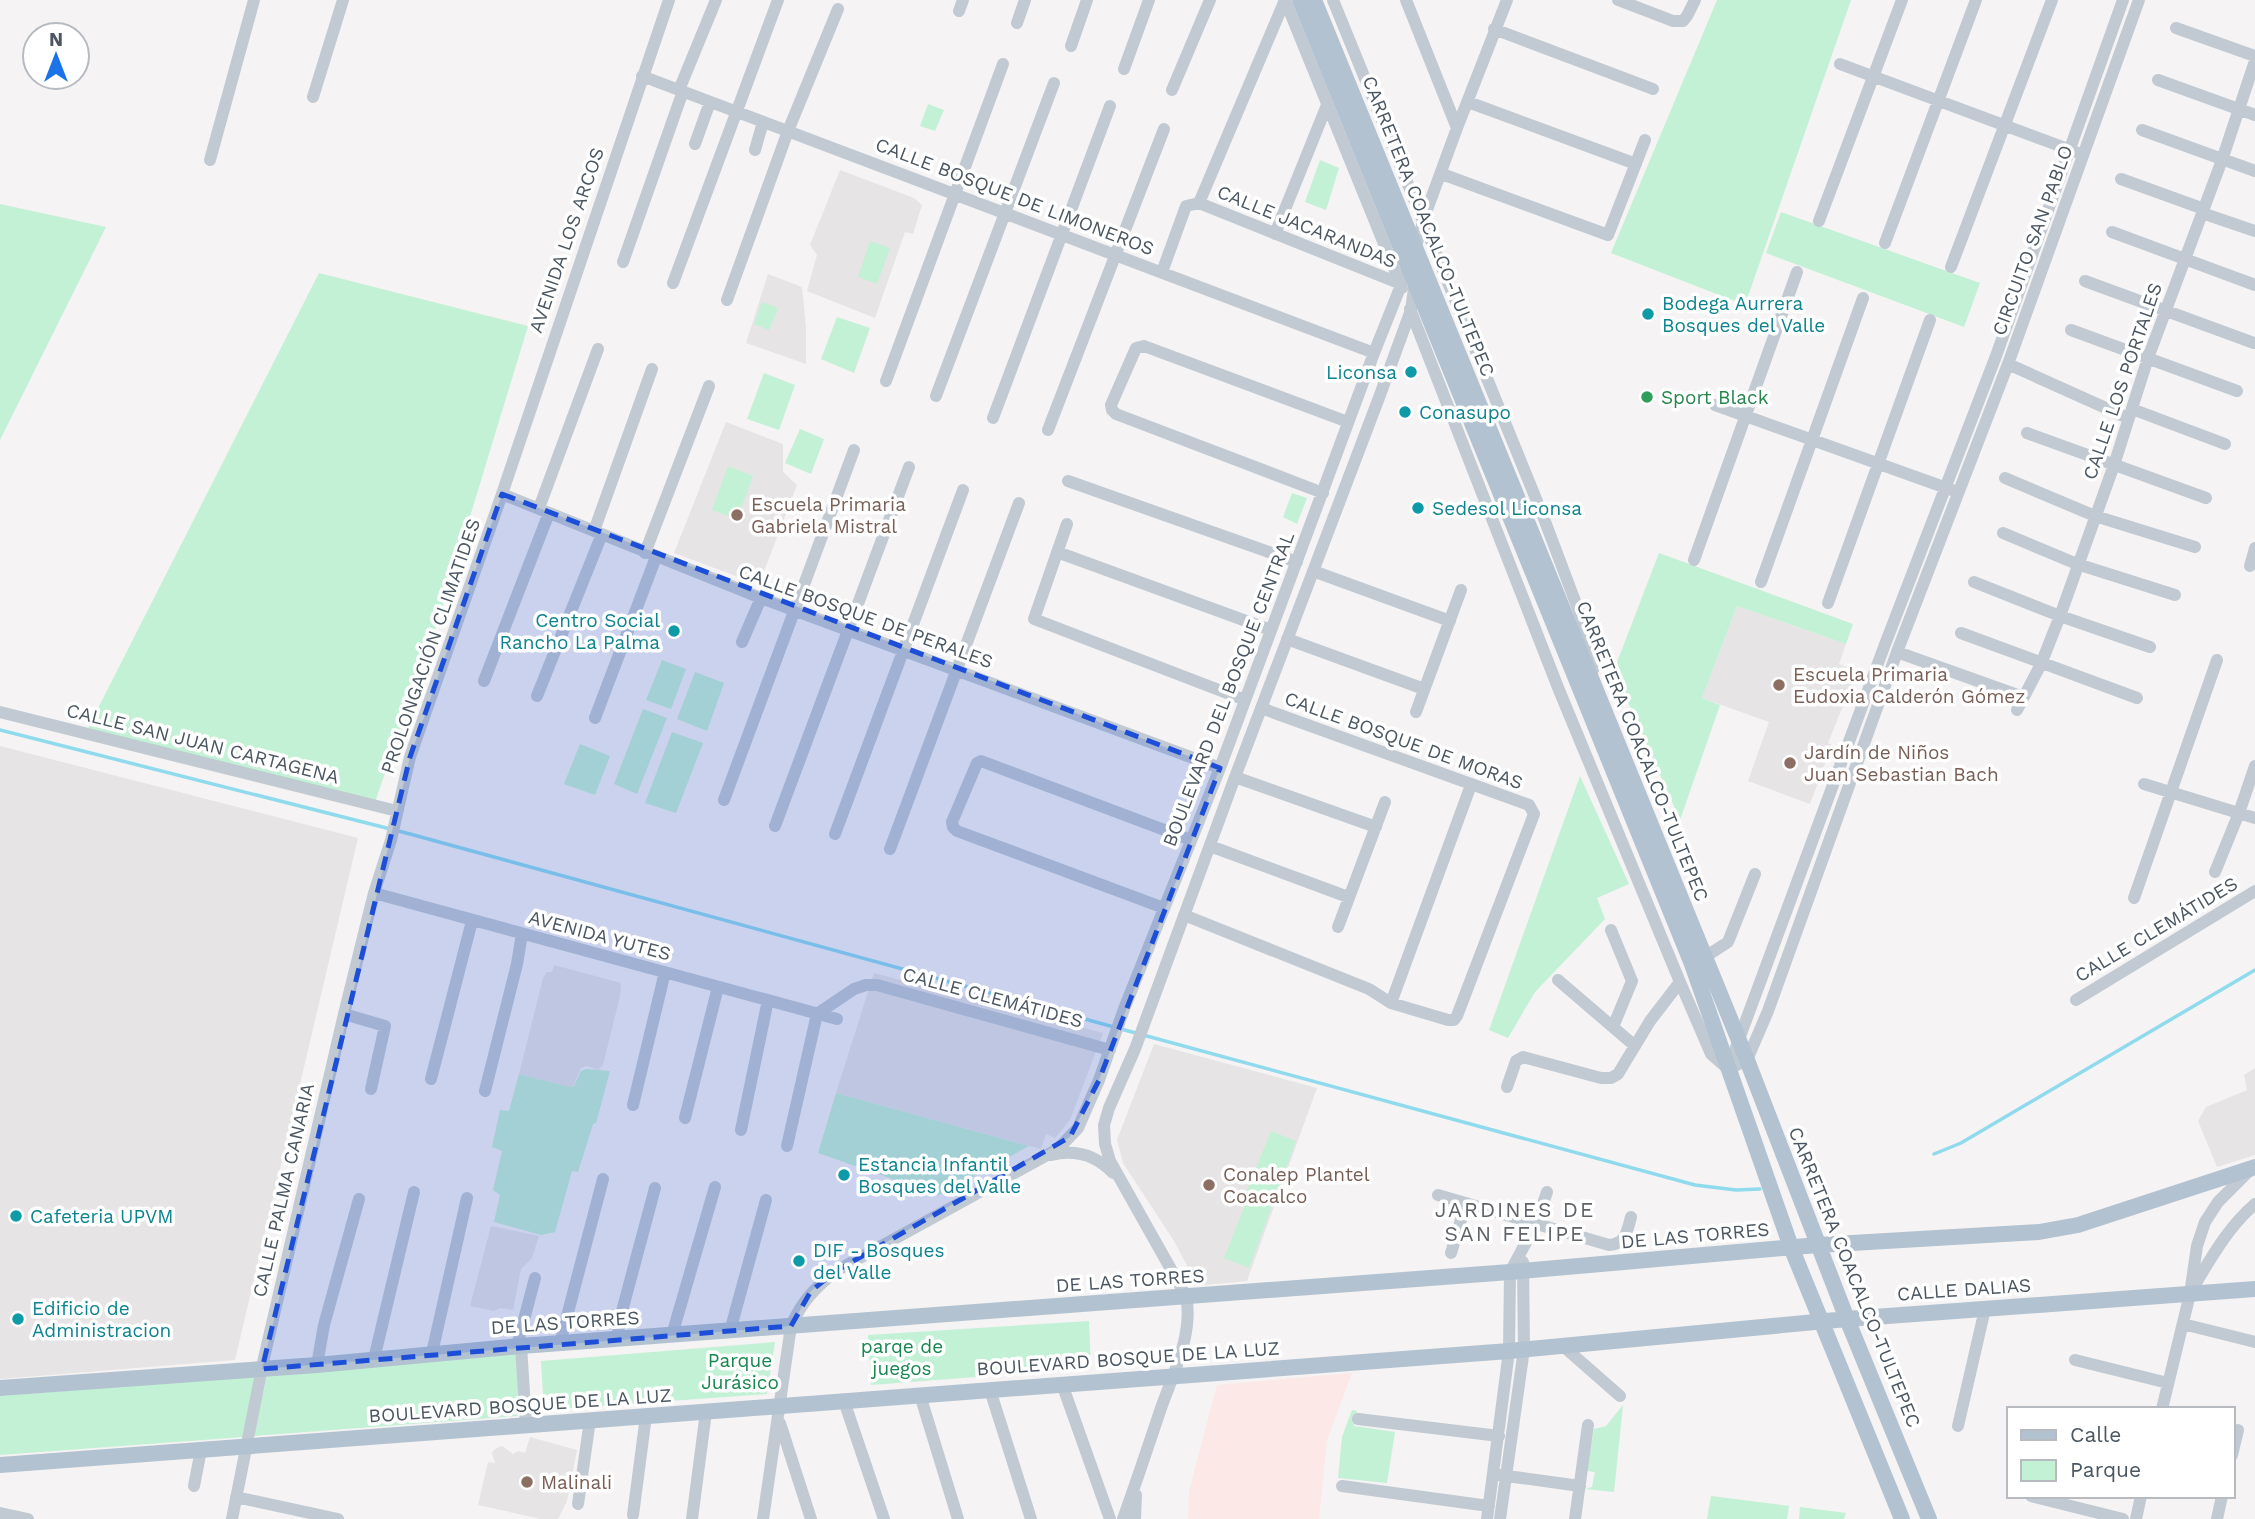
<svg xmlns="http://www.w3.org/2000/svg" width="2255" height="1519" font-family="'Work Sans',sans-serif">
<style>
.education{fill:#e6e4e5}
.medical{fill:#fce8e6}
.green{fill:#c3f1d5}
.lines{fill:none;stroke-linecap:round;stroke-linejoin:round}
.stream{stroke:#90daee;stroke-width:3.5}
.minor{stroke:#c1cad2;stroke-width:12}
.major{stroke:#b3c2d1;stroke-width:16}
.marked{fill:#1d4ed8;fill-opacity:0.2;stroke:#1d4ed8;stroke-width:5;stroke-dasharray:14 9;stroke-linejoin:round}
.culture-dot{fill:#0f9aa8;stroke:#fff;stroke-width:2.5}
.leisure-dot{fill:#2e9e5b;stroke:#fff;stroke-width:2.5}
.education-dot{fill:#8d6e63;stroke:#fff;stroke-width:2.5}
.labels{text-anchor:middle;stroke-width:7;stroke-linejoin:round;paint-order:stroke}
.street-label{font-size:19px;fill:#4a5661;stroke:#fff}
.culture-label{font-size:19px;fill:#0d838f;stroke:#fff;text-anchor:start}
.leisure-label{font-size:19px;fill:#27864d;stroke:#fff;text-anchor:start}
.education-label{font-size:19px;fill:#785e54;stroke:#fff;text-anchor:start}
.park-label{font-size:19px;fill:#17864f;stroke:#fff}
.neighbourhood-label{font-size:21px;letter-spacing:2px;fill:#5f6368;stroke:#fff}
</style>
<rect width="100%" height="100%" fill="#f5f3f3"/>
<path class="education" d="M840 170 914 198 922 205 913 234 905 232 875 318 807 291 817 255 810 245Z
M768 274 802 287 806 327V364L746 343Z
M726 422 783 444V472L797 485 763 574 756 572 752 582 674 553Z
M1737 606 1846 644 1839 664 1857 671 1828 743 1832 745 1810 804 1748 781 1769 722 1702 698Z
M0 746 358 838 235 1360 0 1379Z
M554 965 621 983 620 996 603 1065 598 1070 587 1066 581 1068 573 1086 570 1087 519 1074 543 978 547 972H552Z
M874 973 1103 1033 1070 1120 1055 1138 1046 1134 1041 1149 836 1093Z
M1154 1044 1317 1088 1247 1281 1194 1286 1191 1273 1174 1241 1123 1163 1117 1140Z
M2255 1068V1155L2217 1167 2198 1121 2206 1107 2247 1090 2244 1075Z
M491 1226 539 1236 532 1258 521 1269 513 1310 500 1308 494 1311 470 1306Z
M530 1437 577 1450 567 1501 558 1519H541L478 1505 488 1462 495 1463 492 1453 495 1449 502 1446 513 1454 518 1451 525 1453Z"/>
<path class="medical" d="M1352 1373 1327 1440 1319 1519H1188L1189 1491 1217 1385Z"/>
<path class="green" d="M1717 0H1851L1745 305 1611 253Z
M928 104 944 110 935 131 920 126Z
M1320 160 1339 168 1326 210 1305 202Z
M0 204 106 227 0 440Z
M1781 212 1980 283 1964 327 1766 253Z
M870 241 890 248 877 284 858 277Z
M319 273 528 326 440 615 375 802 88 728Z
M762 302 778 308 769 330 754 324Z
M837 317 870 328 854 373 821 359Z
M764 373 795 385 779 430 747 419Z
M800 429 824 439 811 474 785 463Z
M728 466 753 476 737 519 712 510Z
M1292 493 1307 498 1297 524 1283 517Z
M1659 553 1853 624 1846 644 1737 606 1702 698 1720 705 1680 820 1614 670Z
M662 660 686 669 671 709 646 700Z
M695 672 724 683 707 731 677 719Z
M643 709 667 718 637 794 614 784Z
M672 732 703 743 676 813 645 803Z
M580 744 610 756 595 795 564 784Z
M1580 776 1629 884 1597 898 1605 919 1535 992 1508 1038 1489 1030Z
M586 1069 610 1071 596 1123 593 1124 578 1172 572 1171 555 1232 541 1235 494 1222 500 1195 493 1190 502 1151 492 1147 500 1110 509 1111 519 1074 570 1087 574 1086 581 1071Z
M836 1093 1029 1146 939 1195 818 1153Z
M1271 1131 1296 1141 1249 1268 1224 1258 1247 1200 1244 1198Z
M1089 1321 1091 1368 871 1385 868 1335Z
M775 1342 767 1394 544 1410 541 1361Z
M517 1354 521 1413 517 1416 254 1436 267 1375Z
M254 1376 256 1377 244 1437 0 1455V1396Z
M1623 1405 1614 1492 1585 1489 1592 1487 1595 1472 1587 1471 1594 1429 1606 1426Z
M1352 1410 1357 1411 1354 1426 1395 1432 1387 1483 1338 1478 1342 1437Z
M1711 1496 1789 1506 1787 1519H1707Z
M1800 1507 1846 1513 1844 1519H1799Z"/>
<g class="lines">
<path class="stream" d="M0 730 410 834 1114 1027
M1121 1029 1695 1185 1736 1190 1760 1189
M1934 1154 1961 1143 2255 970"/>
<path class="minor" d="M1285 0 1402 288
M1333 0 1543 516 1598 662 1589 675
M1406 0 1457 128
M1618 0 1673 21H1683L1687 16 1695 0
M959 11 963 0
M1017 23 1025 0
M2176 28 2255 56
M1494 29 1653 89
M1071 46 1087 0
M1840 64 2076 152
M1124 69 1149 0
M642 76 1374 353
M2158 80 2255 115
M679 90 716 0
M1172 90 1210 0
M313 97 343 0
M1468 102 1636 164
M2142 130 2255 171
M695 144 710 102
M755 150 763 122
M210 160 254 0
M1442 174 1608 235 1645 140
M2121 179 2204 209
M1199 203 1285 0
M1199 203 1401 284
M2202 213 2255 231
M1819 221 1902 0
M2112 232 2255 285
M1275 234 1327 105
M1885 243 1976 0
M623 262 683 91
M1951 267 2052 0
M1162 272 1186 206 1199 203
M2085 281 2254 343
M673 283 778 0
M727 300 788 131 838 9
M1410 309 1559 690 1680 982 1711 1054 1727 1068
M2071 330 2237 391
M2008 364 2128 418
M886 381 1003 64
M936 396 1054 83
M1715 405 1952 490
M2132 409 2225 444
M993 418 1110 106
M1048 430 1164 129
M2027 433 2206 498
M2005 478 2095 516 2195 547
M1068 481 1297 562
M1323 493 1116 414 1112 410 1111 405 1136 348 1144 346 1348 422
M502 494 761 598 1220 768
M539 508 598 349
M1067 524 1034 619 1245 700
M594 531 652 369
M2003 533 2077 564 2175 595
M1057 552 1271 630
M645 553 709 386
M1694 560 1797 272
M2250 566 2255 548
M1313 571 1450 621
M1761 582 1863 298
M1974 582 2060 616 2150 647
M1828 603 1930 320
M1961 633 2137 698
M1287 639 1424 689
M742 642 761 598
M1897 652 2023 697
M484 681 549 513
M537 696 602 534
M2017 710 2041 664 2060 616 2114 465 2148 358 2222 160 2255 61
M0 712 397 811
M1416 712 1461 590
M595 718 656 557
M1235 777 1376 827
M2144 784 2255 818
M724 800 854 450
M775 826 909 467
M835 834 963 490
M1210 846 1348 897
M890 849 1019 503
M2215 872 2239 813 2255 766
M374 893 837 1019
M2134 898 2217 660
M1164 908 957 831 953 827 952 822 977 763 981 761 1191 840
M1184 915 1369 989 1391 1003 1448 1020H1454L1457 1016 1534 814 1529 805 1261 708
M1338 927 1385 802
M1611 930 1632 981 1613 1027
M1705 957 1728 942 1755 874
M1558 980 1635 1046
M2076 1000 2255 891
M1391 1003 1471 785
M344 1014 385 1026 371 1089
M1728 1069 1747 1060 1768 1011 1897 652 2008 364 2139 0
M1728 1069 1884 647 1996 356 2123 0
M431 1079 472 921
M1507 1087 1516 1061 1523 1057 1601 1078H1611L1618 1074 1650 1021 1680 982
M485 1091 517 964 522 934
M633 1105 665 972
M685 1118 718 987
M741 1130 768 1000
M787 1146 817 1014 854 989 866 985H877L1110 1050
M1051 1155C1075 1149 1096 1155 1113 1173
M1438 1195 1609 1245C1626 1244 1627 1231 1631 1217
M1451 1253 1466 1203
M2193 1288C2211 1258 2228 1227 2255 1204
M2183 1324 2255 1342
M730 1331 766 1200
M672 1335 715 1187
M617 1339 621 1315 655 1188
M560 1343 603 1179
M517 1346 535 1278
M521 1346 526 1424
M1563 1346 1620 1396
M432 1353 467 1198
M374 1359 414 1192
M2075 1360 2168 1383
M317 1365 324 1325 359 1199
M1062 1384 1110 1519
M990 1390 1031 1519
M920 1395 958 1519
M844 1401 884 1519
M2162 1409 2190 1294 2197 1246 2205 1222 2218 1202 2251 1169
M1358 1419 1499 1436
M780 1423 811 1519
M1958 1426 1985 1309
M2232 1455 2238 1430
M1500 1475 1580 1486
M194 1486 201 1450
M1342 1486 1489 1506
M2031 1496 2123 1519
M236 1497 338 1519
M578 1504 590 1420
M0 1513 28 1519
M633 1515 646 1416
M232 1519 264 1358 344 1014 374 893 391 840 410 757 502 494 669 0
M692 1519 706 1412
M763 1519 791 1326C802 1301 815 1288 836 1271L1058 1149 1078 1128 1099 1080 1124 1009 1220 768 1374 353 1415 250 1424 218 1457 128 1507 0
M1123 1519C1136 1483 1148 1447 1160 1411 1172 1376 1194 1334 1186 1296L1110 1161 1105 1144 1104 1125 1109 1108 1135 1049 1235 777 1380 395 1411 310 1415 281
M1135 1519 1136 1495
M1487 1519 1509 1351 1510 1272 1536 1224 1547 1192
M1500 1519 1524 1349 1523 1262
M1575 1519 1588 1425
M2136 1519 2141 1496
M2217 1519 2222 1496"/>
<path class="major" d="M1300 0 1692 964 1791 1247 1902 1519
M1314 0 1747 1060 1847 1319 1929 1519
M0 1388 317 1365 521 1346 1510 1272 1818 1245 2039 1232 2078 1225 2255 1167
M0 1465 1509 1351 1847 1319 2255 1289"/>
</g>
<path class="marked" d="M502 494 1220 768 1099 1080 1070 1137 836 1271 811 1291 791 1326 262 1369 410 757Z"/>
<g class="culture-dot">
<circle cx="1648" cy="314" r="7"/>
<circle cx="1411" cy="372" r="7"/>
<circle cx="1405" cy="412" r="7"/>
<circle cx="1418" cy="508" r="7"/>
<circle cx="674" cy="631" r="7"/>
<circle cx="844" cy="1175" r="7"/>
<circle cx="16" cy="1216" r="7"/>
<circle cx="799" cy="1261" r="7"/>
<circle cx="18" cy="1319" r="7"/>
</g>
<circle class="leisure-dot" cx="1647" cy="397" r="7"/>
<g class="education-dot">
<circle cx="737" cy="515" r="7"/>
<circle cx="1779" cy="685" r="7"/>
<circle cx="1790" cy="763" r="7"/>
<circle cx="1209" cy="1185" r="7"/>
<circle cx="527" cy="1482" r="7"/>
</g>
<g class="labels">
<g class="street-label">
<text transform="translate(1015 196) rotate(21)" y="7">CALLE BOSQUE DE LIMONEROS</text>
<text transform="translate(1307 226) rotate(22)" y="7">CALLE JACARANDAS</text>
<text transform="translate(1429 226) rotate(68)" y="7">CARRETERA COACALCO-TULTEPEC</text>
<text transform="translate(566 240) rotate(-71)" y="7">AVENIDA LOS ARCOS</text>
<text transform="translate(2032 240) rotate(-70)" y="7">CIRCUITO SAN PABLO</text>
<text transform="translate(2122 381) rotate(-71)" y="7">CALLE LOS PORTALES</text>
<text transform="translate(866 616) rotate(20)" y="7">CALLE BOSQUE DE PERALES</text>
<text transform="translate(430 646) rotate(-71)" y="7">PROLONGACIÓN CLIMATIDES</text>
<text transform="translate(1228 689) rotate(-69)" y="7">BOULEVARD DEL BOSQUE CENTRAL</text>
<text transform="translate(1404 740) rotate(20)" y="7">CALLE BOSQUE DE MORAS</text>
<text transform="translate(203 743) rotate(14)" y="7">CALLE SAN JUAN CARTAGENA</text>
<text transform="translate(1643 751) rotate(68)" y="7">CARRETERA COACALCO-TULTEPEC</text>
<text transform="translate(2156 929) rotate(-31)" y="7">CALLE CLEMÁTIDES</text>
<text transform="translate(600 935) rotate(15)" y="7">AVENIDA YUTES</text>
<text transform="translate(993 997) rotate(15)" y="7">CALLE CLEMÁTIDES</text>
<text transform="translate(283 1190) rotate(-77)" y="7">CALLE PALMA CANARIA</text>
<text transform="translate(1695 1235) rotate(-5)" y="7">DE LAS TORRES</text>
<text transform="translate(1855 1277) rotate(68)" y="7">CARRETERA COACALCO-TULTEPEC</text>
<text transform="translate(1130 1280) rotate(-4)" y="7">DE LAS TORRES</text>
<text transform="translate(1964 1289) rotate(-4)" y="7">CALLE DALIAS</text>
<text transform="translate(565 1322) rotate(-4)" y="7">DE LAS TORRES</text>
<text transform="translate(1128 1358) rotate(-4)" y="7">BOULEVARD BOSQUE DE LA LUZ</text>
<text transform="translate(520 1405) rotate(-4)" y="7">BOULEVARD BOSQUE DE LA LUZ</text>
</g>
<g class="culture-label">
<text x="1662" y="310">Bodega Aurrera<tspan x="1662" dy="22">Bosques del Valle</tspan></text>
<text x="1397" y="379" text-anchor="end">Liconsa</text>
<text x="1419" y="419">Conasupo</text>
<text x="1432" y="515">Sedesol Liconsa</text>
<text x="660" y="627" text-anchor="end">Centro Social<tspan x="660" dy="22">Rancho La Palma</tspan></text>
<text x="858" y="1171">Estancia Infantil<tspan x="858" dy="22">Bosques del Valle</tspan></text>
<text x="30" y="1223">Cafeteria UPVM</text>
<text x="813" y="1257">DIF - Bosques<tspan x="813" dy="22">del Valle</tspan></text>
<text x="32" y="1315">Edificio de<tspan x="32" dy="22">Administracion</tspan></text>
</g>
<g class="leisure-label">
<text x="1661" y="404">Sport Black</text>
</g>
<g class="education-label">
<text x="751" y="511">Escuela Primaria<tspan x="751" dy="22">Gabriela Mistral</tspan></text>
<text x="1793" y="681">Escuela Primaria<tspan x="1793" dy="22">Eudoxia Calderón Gómez</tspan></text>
<text x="1804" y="759">Jardín de Niños<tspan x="1804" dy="22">Juan Sebastian Bach</tspan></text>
<text x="1223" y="1181">Conalep Plantel<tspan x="1223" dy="22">Coacalco</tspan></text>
<text x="541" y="1489">Malinali</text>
</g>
<g class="park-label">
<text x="902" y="1353">parqe de<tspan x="902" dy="22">juegos</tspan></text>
<text x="740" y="1367">Parque<tspan x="740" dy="22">Jurásico</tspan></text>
</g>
<g class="neighbourhood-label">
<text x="1515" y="1217">JARDINES DE<tspan x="1515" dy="24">SAN FELIPE</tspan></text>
</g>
</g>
<rect x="2007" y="1407" width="228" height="91" fill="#ffffff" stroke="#b7bbc0" stroke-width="2"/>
<rect x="2021" y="1430" width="35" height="10" fill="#b3c2d1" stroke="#b7bbc0" stroke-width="2"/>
<text x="2070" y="1442" font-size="21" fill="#4a5661">Calle</text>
<rect x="2021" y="1460" width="35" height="21" fill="#c3f1d5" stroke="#b7bbc0" stroke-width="2"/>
<text x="2070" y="1477" font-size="21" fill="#4a5661">Parque</text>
<g transform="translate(56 56)"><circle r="33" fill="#ffffff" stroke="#b7bbc0" stroke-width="2"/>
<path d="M0-5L12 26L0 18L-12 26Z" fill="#1a73e8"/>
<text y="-10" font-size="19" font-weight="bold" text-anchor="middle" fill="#4a5661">N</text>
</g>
</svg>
